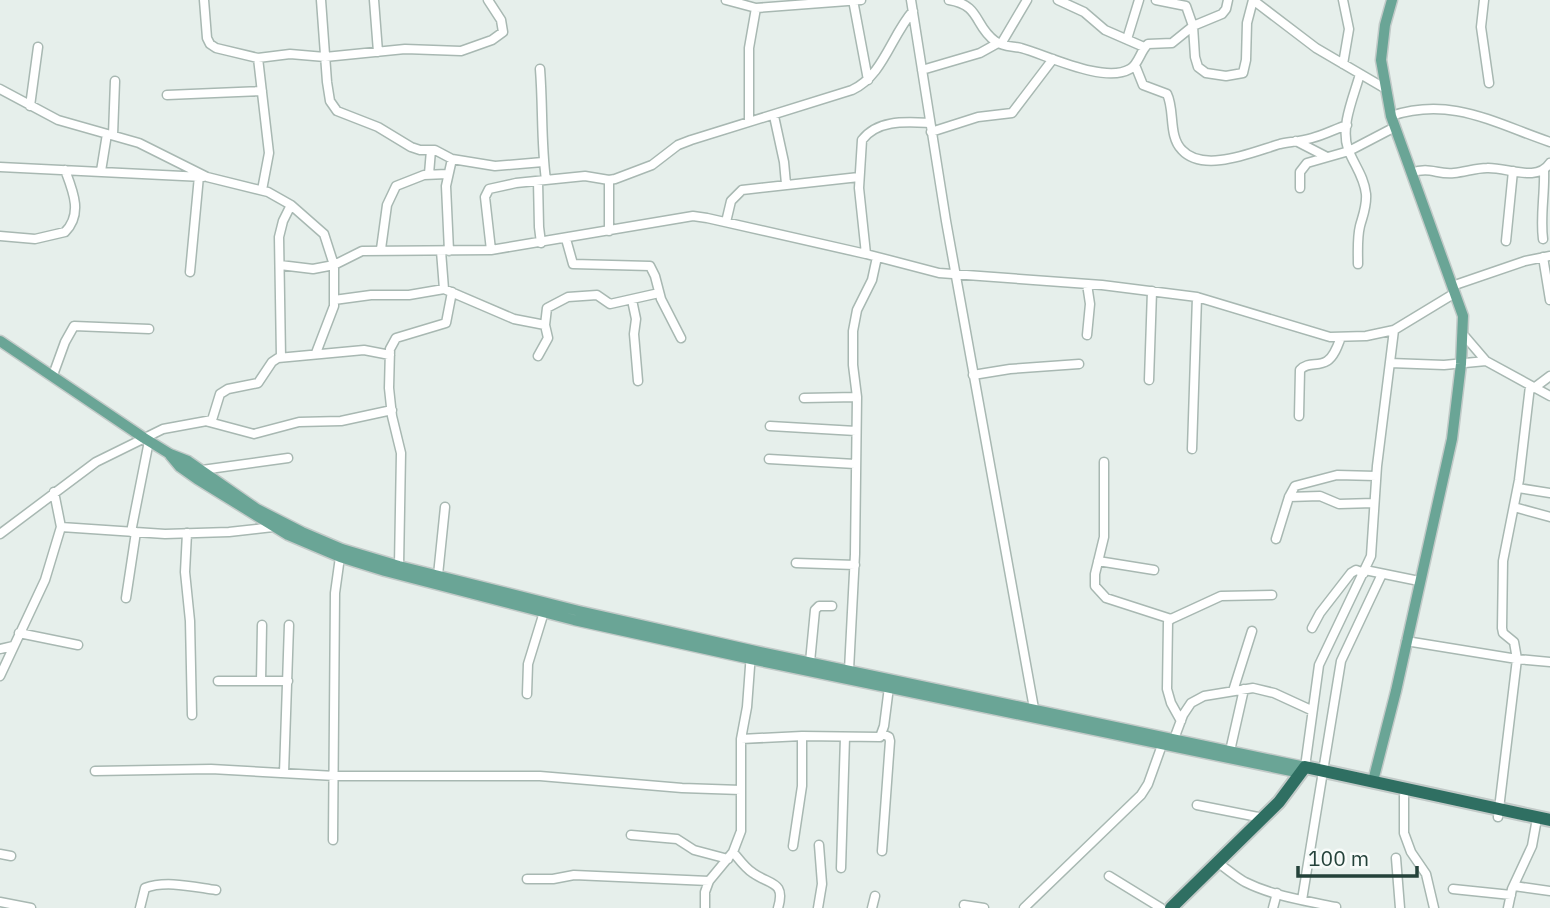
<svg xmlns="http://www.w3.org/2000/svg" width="1550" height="908" font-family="'IBM Plex Sans',sans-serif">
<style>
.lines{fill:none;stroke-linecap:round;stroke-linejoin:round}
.minor-casing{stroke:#a8b8b2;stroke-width:11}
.major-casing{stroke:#c2cac8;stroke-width:13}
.highway-casing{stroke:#c2cac8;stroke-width:16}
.minor{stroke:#fff;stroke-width:8}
.major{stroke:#6aa596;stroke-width:10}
.highway{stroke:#2f6f62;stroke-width:12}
</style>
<rect width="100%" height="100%" fill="#e6efeb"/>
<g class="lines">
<defs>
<path id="minor" d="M204 0 207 38 210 44 216 48 258 58 290 54 325 57 405 49 461 51 492 40 503 32 501 20 488 0
M321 0 327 82 330 101 337 111 378 127 411 147 420 150H435L452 159 495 166 543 162
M374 0 378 52
M726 0 756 8 861 0
M853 0 868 80
M911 0 946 221 1035 714
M949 0C981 5 974 26 995 41 1003 47 1012 46 1021 48 1047 55 1104 84 1130 69 1139 64 1140 51 1148 44L1172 43 1193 26 1222 14 1226 9 1228 0
M1058 0 1084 12 1105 30 1144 47
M1156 0 1186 6 1193 26 1195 57 1198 67 1206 73 1226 76 1243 73 1246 60 1247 23 1253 0
M1253 0 1316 48 1386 89
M1484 0 1481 27 1489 83
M1127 39 1139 0
M1001 44 1027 0
M258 58 269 153 262 190
M1343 64 1349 29 1343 0
M1135 65 1143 85 1167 94C1175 110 1168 136 1182 150 1204 174 1255 151 1280 144 1290 142 1301 141 1312 138 1324 135 1335 129 1347 125
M540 69C543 106 541 143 546 180
M922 70 980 53 998 43
M0 89 58 120 139 143 207 177 268 192 291 205 324 234 334 265 362 251 491 250 693 216 707 218 866 254 939 273 1102 285 1197 297 1330 337 1366 336 1394 330 1455 293
M167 95 262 91
M30 106 38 47
M774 116 784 162 786 184
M1391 116C1451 96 1494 123 1550 142
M749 121V48L756 8
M931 132 978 117 1012 113 1053 59
M113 135 115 81
M1296 141 1327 157
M0 167 203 177
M101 171 107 134
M1411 173C1430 166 1437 175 1454 173 1465 172 1476 168 1487 168 1507 167 1537 183 1550 163
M429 174 431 150
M609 180V231
M538 181 539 227 541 243
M1300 188V172L1307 163 1349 151 1395 127
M726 222 731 201 742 190 859 177
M0 236 35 239 65 232C83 214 73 191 65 170
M566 239 573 264 650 266 655 276 661 299 681 338
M1543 239C1540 216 1545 194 1544 170
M1506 241 1513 171
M381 249 387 205 396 186 424 175 447 174
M491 250 485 197 489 189 516 183 585 176 609 180 615 179 652 165 678 145 691 140 852 90C883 76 891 36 913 11
M441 251 444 289
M449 251 446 186 452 159
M866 254 859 188 862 140C878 119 907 122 930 123
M1543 257 1550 300
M1358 264C1358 252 1357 238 1360 226 1363 215 1367 206 1366 194 1364 176 1354 165 1348 149 1340 126 1354 96 1360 74
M280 265 313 269 334 265V306L316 353
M190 272 199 176
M1087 284 1090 304 1087 335
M1452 286 1525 261 1550 256
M334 300 371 295H409L444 289 514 319 545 325 548 338 538 356
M632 300 636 319 634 334 638 381
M545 325 547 308 568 297 597 295 610 304 659 293
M281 357 279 237 283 221 291 205
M1486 361 1550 396
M1390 363 1444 365 1486 361 1462 333
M53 375 65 342 74 326 149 329
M973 375 1010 369 1079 364
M1149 380 1152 291
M1534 388 1550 376
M804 398 857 397
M1299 416 1300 370C1308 361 1318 367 1327 361 1334 357 1338 345 1341 337
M209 422 254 434 299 422 341 421 392 410
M770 426 856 431
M1192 449 1197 297
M769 459 855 464
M1104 462V537L1095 574V586L1106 598 1171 619
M202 470 288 458
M1518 488 1550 493
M1289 497 1320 496 1339 504 1374 503
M1514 507 1550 517
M61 527 165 534 229 532 273 527
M131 532 149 441
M187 533 185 572 190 621 192 715
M0 534 96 462 163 429 212 420 220 394 228 389 258 383 272 362 278 358 364 350 390 355
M1276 539 1289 497 1295 486 1337 475 1376 476
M1098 561 1154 570
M796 563 855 565
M399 566 401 453 392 416 389 388 390 349 396 338 446 323 452 292
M1365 570 1419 581
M438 575 445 507
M126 598 136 532
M1312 628 1320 613 1351 573 1356 570 1364 573
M19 633 78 645
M1406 641 1517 659 1550 662
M0 649 13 646
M810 662 815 610 819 606H832
M849 670 855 554 857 397 853 365V331L857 310 872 280 877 257
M0 676 45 580 61 527 54 492
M218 681H288
M261 681 262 625
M1233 691 1252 631
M527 694 528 664 544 612
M1181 721 1171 703 1167 689 1168 622 1171 619 1221 596 1272 595
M741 739 802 736 880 737 884 726 889 687
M1174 739 1183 715 1191 703 1204 696 1253 688 1274 693 1311 710
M1230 751 1244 689
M1305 767 1319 665 1371 556 1377 466 1394 330
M95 771 211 769 335 776H540L682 788 741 790
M284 773 289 625
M1404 796V833L1411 852 1426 874 1434 908
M1197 805 1263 818
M1498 817 1517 659 1514 642 1503 633 1502 628 1503 561 1519 480 1530 386
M631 835 677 839 694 850 728 859
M333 840 335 593 340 557
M793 846 802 786V736
M882 851 890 741 889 737 883 734
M733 852C739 859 745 868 753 873 770 885 786 881 778 908
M0 854 11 856
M1396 858 1400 908
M1218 863C1227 869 1236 877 1245 882 1273 896 1306 901 1336 907
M841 868 845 737
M1109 876 1161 908
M527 879H553L574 875 709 881
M1514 886 1550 891
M1453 889 1511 895
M1302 900 1341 661 1382 574
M0 902 31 908
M964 905 984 908
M140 908 145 888C166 880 194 887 216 890
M705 908V892L709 881 733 852 741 831V739L747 707 751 653
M818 908 822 884 819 845
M872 908 875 896
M1024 908 1141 795 1148 784 1162 745
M1273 908 1277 893
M1508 908 1512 889 1532 846 1536 824"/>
<path id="major" d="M0 341 144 438 170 454 188 461 257 509 302 532 342 549 399 566 579 611 751 650 1305 767
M170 455 180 467 197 479 288 535 340 557 385 571 574 620 751 659 1301 773
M1373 781 1396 691 1452 439 1461 364 1463 316 1391 116 1381 60 1385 25 1392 0"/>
<path id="highway" d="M1171 908 1279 802 1305 767 1550 820"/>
</defs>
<use href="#minor" class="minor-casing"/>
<use href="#major" class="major-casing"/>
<use href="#highway" class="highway-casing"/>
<use href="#minor" class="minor"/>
<use href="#major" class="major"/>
<use href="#highway" class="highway"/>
</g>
<path d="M1298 866v10h119v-10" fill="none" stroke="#24423a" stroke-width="3.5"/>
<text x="1308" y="866" font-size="21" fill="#24423a" stroke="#f7fbf9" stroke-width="5" paint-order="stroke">100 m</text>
</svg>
